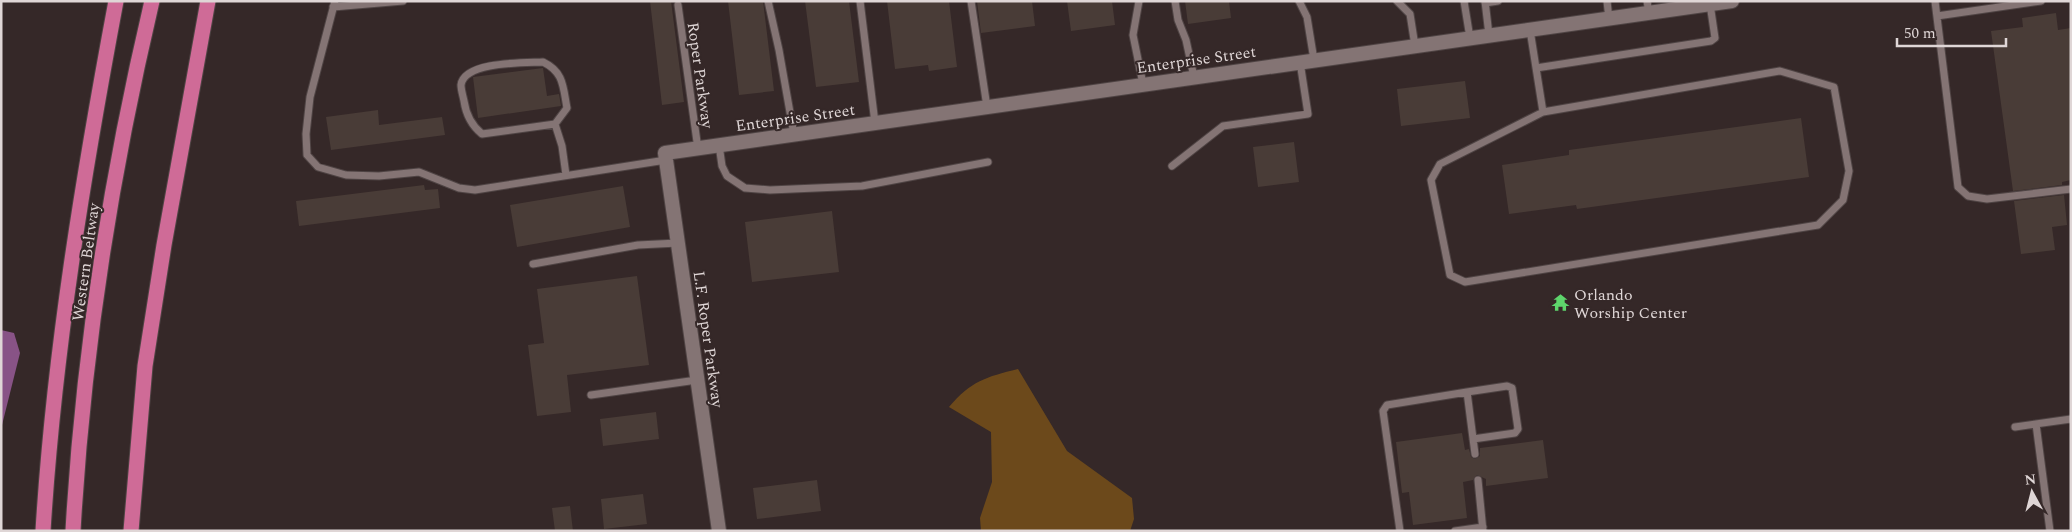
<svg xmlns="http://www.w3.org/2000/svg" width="2072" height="532" font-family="Spectral,serif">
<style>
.green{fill:#6c491b}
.water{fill:#885386}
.building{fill:#493c37}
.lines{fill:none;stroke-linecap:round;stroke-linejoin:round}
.lane-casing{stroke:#4f4444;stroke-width:9}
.street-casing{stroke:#4f4444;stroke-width:16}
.highway-casing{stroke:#4f4444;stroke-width:17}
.lane{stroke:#847474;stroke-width:7}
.street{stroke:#847474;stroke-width:14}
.highway{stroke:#cf6b97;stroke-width:15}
.labels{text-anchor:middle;stroke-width:4;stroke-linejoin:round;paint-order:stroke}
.street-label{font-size:16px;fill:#dfd6d6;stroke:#352828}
.poi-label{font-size:16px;fill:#dfd6d6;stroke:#352828;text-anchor:start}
</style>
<rect width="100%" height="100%" fill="#352828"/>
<path class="green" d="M1018 369 1067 451 1132 498 1134 519 1130 531H981L980 518 992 482 991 432 949 407C971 381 986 377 1018 369Z"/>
<path class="water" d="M1 330 14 333 20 353 1 429Z"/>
<path class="building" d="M650 1H671L684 102 662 105Z
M728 1H763L774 91 739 95Z
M805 1H849L859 82 816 87Z
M887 1H949L957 67 929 71 928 65 895 69Z
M977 1H1032L1035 26 981 33Z
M1067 1H1112L1115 25 1071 31Z
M1185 1H1229L1231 18 1188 24Z
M2056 13 2058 30 2071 28V180L2062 182V185L2013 191 1991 31 2023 27 2022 18Z
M543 68 547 96 559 94 561 106 478 118 473 77Z
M1465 81 1470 118 1401 126 1397 89Z
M378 110 379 125 442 117 445 135 331 150 326 117Z
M1801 118 1809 177 1577 209 1576 205 1509 214 1502 165 1569 155V150Z
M1294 142 1299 182 1258 187 1253 147Z
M424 185 425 190 438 189 440 208 299 226 296 201Z
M623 186 630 227 517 247 510 205Z
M2064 195 2067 225 2052 227 2055 250 2021 254 2014 201Z
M832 211 839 272 752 282 745 222Z
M637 276 649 365 567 375 571 412 537 416 528 345 544 343 537 289Z
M656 412 659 439 603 446 600 419Z
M1462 433 1465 450 1469 449 1471 457 1475 459 1480 456V448L1543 440 1548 478 1486 486V479L1477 475 1473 480 1463 482 1467 518 1413 525 1409 492 1402 493 1396 442Z
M817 480 821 511 757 519 753 488Z
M643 494 647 524 604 529 601 499Z
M570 506 573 531H555L552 508Z"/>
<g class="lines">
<defs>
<path id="lane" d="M335 1 310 97 306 134 307 155 318 167 346 175 379 176 419 172 459 188 475 190 666 160
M768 1 779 50 794 135
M860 1 875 123
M971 1 987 107
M1139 1 1133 35 1143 84
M1175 1 1178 20 1186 40 1194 77
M1299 1 1307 17 1314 60
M1397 1 1410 14 1415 46
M1464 1 1470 38
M1485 1 1489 35
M1607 1 1609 19
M1647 1 1649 13
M1935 1 1958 187 1968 196 1987 199 2071 189
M1485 3 1498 1
M678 5 698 149
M333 7 403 1
M1937 16 2041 1
M1530 30 1543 112 1440 164 1431 180 1450 275 1465 282 1818 225 1843 200 1849 171 1834 87 1780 71 1543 112
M1536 68 1711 41 1715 38 1710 4
M555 124 567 108C563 87 564 72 543 62 525 63 464 61 461 85 461 90 463 96 464 101 466 115 471 125 482 134L555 124 562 146 566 175
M719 145 722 166 727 176 745 188 770 190 862 186 988 162
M1172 166 1223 126 1308 114 1300 62
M533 264 638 245 678 243
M1467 392 1507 386 1512 388 1518 429 1515 433 1473 439
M591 395 697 380
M2036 424 2050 531
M2015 427 2071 419
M1478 480 1483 531
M1400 531 1383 411 1387 405 1467 392 1475 454
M1455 531 1483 527"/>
<path id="street" d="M719 531 665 153 1732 1"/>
<path id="highway" d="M43 531C54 352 83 177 116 1
M73 531C83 352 111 175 152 1
M131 531 145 366 164 245 208 1"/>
</defs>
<use href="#lane" class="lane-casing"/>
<use href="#street" class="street-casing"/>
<use href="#highway" class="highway-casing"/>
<use href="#lane" class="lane"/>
<use href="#street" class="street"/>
<use href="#highway" class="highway"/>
</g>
<defs>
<symbol id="temple-bare" viewBox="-9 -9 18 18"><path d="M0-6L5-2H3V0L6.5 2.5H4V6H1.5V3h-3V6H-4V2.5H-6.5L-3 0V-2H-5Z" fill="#5ed56c" stroke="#352828" stroke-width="2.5" paint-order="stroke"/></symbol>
</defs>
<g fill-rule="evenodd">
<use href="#temple-bare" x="1548" y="290" width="25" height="25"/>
</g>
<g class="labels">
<g class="street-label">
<text transform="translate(1196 59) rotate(-8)" y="6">Enterprise Street</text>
<text transform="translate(701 75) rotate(82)" y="6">Roper Parkway</text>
<text transform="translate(795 117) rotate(-8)" y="6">Enterprise Street</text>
<text transform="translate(85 262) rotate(-82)" y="6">Western Beltway</text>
<text transform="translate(709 339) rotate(82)" y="6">L.F. Roper Parkway</text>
</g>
<g class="poi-label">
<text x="1574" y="300">Orlando<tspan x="1574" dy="18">Worship Center</tspan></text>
</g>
</g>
<rect width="2072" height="532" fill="none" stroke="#dfd6d6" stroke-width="5"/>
<g transform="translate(2032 492) rotate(353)" stroke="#352828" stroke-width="4" paint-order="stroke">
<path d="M0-4L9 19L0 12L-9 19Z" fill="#dfd6d6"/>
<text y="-8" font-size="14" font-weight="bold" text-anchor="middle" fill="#dfd6d6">N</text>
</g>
<path d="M1897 38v8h109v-8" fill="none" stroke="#dfd6d6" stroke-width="2.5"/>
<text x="1904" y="38" font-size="15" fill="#dfd6d6" stroke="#352828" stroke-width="4" paint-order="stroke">50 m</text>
</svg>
